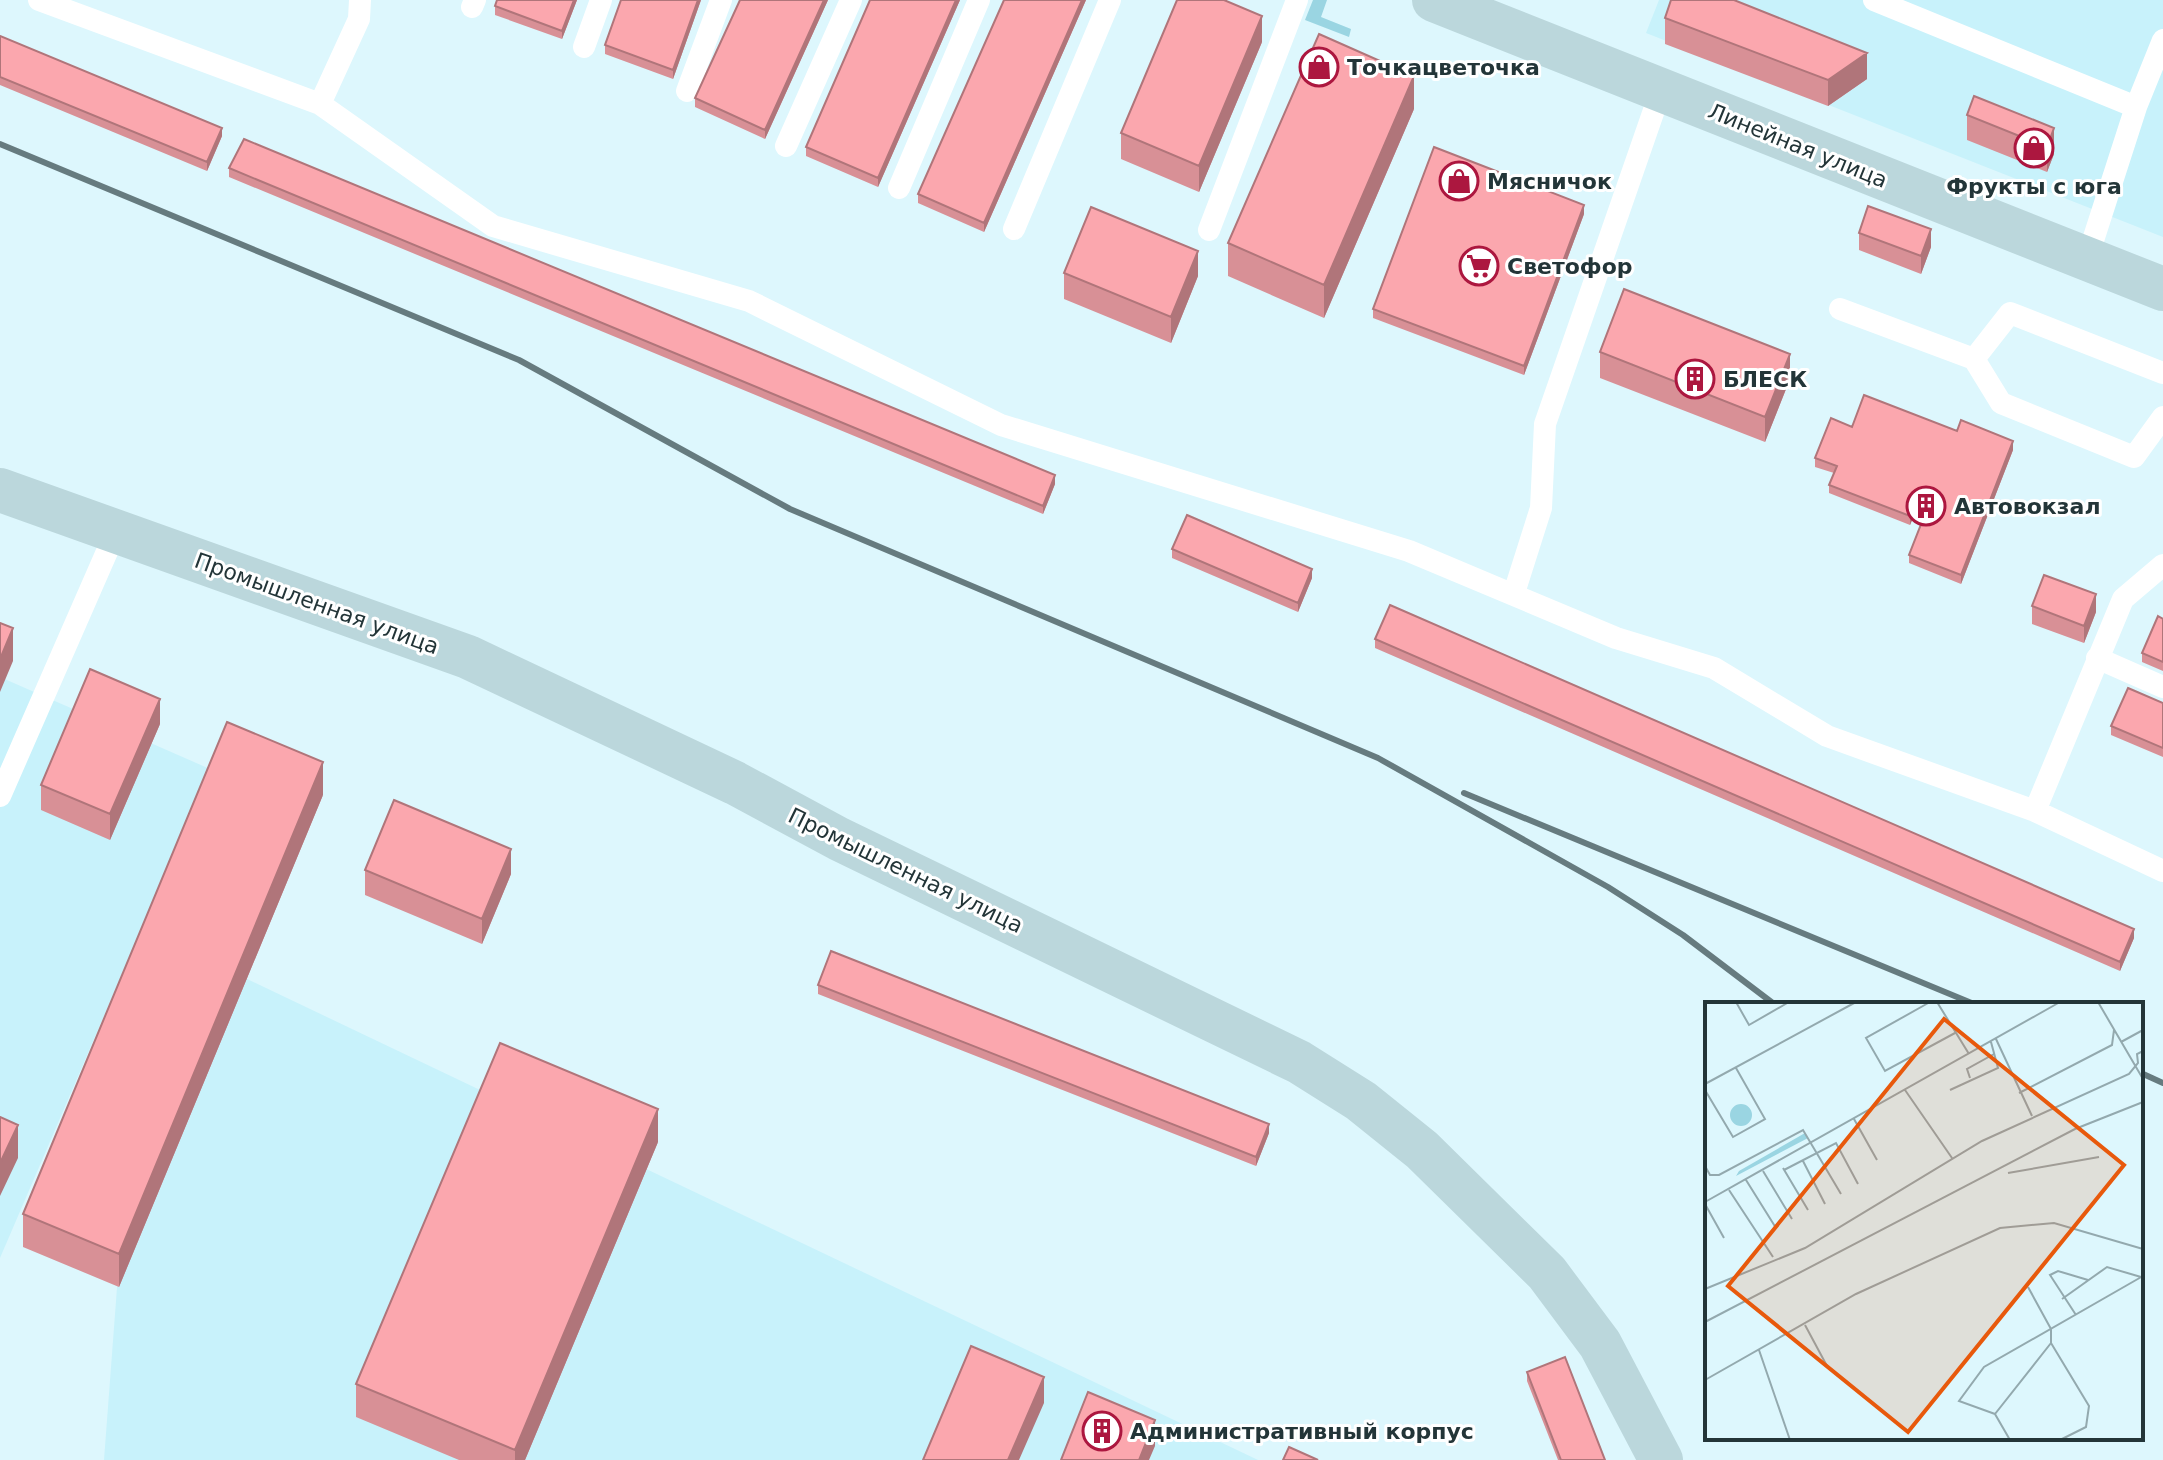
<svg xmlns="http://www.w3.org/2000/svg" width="2163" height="1460" font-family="'DejaVu Sans',sans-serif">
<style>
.built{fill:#c8f2fb}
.green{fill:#9ad5e2}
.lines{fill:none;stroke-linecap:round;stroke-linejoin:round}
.lane{stroke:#fff;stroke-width:22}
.secondary{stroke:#bbd7dc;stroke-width:44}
.rail{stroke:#667b7f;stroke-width:6}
.wall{fill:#d89096}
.shaded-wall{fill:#b0757a}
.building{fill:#fba7ae;stroke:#b0757a;stroke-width:2}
.labels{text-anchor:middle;stroke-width:6;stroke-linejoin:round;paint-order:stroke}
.poi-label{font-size:22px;font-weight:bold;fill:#233538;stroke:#fff;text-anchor:start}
.street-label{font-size:22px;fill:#233538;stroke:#fff}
.inset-road{fill:none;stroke:#93a9ae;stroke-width:2}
.view{fill:#e8590c;fill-opacity:0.15;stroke:#e8590c;stroke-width:4}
.inset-edge{fill:none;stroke:#233538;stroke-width:4}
</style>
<rect width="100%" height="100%" fill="#ddf7fd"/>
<path class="built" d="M1659 0H2163V237L1646 33Z
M0 677 210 769 0 1258Z
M144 930 1258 1460H104Z"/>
<path class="green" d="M1313 0H1327L1321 17 1351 29 1349 37 1305 20Z"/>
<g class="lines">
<path class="lane" d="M39 0 320 104 493 226 749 301 1001 425 1409 551 1616 638 1714 668 1827 736 2035 811 2163 871
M1874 0 2136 107
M472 7 475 0
M584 47 601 0
M687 91 721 0
M320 104 359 19 360 0
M786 146 851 0
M899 188 979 0
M1014 229 1110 0
M1209 230 1297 0
M2087 259 2136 107 2163 40
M1840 309 1974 359 2001 403 2134 457 2163 417
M1974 359 2010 313 2163 373
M1514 593 1541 508 1545 424 1661 90
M2097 658 2163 687
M0 796 116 531
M2035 811 2123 599 2163 565"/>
<path class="secondary" d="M1434 0 2163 289
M0 490 468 657 735 783 839 839 1299 1062 1361 1101 1422 1150 1547 1273 1600 1344 1661 1460"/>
<path class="rail" d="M0 144 519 360 790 509 1378 758 1608 887 1683 935 1774 1004
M1464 793 1974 1004
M2141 1073 2163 1083"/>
</g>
<path class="wall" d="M577 0 562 39 495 15V6Z
M701 0 673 79 605 54V45Z
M740 0H828L765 139 695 107V98Z
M870 0H960L878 187 806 156V147Z
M1004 0H1086L984 232 918 203V194Z
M1665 18 1867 79 1828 106 1665 44Z
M0 36 222 136 207 171 0 85Z
M1262 42 1199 192 1121 159V133Z
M1414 109 1324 318 1228 276V243Z
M1967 115 2054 128V154L2047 172 1967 140Z
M229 168 1055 484 1043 514 229 177Z
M1584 214 1524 375 1373 318V309Z
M1859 233 1931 247 1921 274 1859 250Z
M1064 273 1198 276 1171 343 1064 299Z
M1600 352 1790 379 1765 442 1600 378Z
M1852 427 1957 431 2013 450 1961 584 1909 563V555L1922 521 1913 518 1910 525 1829 493V485L1834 473 1815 467V458Z
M1172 549 1312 578 1298 612 1172 558Z
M2032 606 2096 612 2084 643 2032 624Z
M2163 619V671L2142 662V653Z
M1375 639 2134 938 2120 971 1375 648Z
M2163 703V757L2111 735V726Z
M160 724 110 840 41 810V785Z
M323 795 119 1287 23 1247V1214Z
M365 870 511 874 482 944 365 895Z
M818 985 1269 1133 1256 1166 818 994Z
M658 1142 525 1460H459L356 1417V1384Z
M1527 1372 1605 1460H1558L1527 1381Z"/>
<path class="shaded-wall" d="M574 0H577L562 39V31Z
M698 0H701L673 79V70Z
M824 0H828L765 139V130Z
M956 0H960L878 187V178Z
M1082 0H1086L984 232V223Z
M1262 16V42L1199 192V166Z
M1867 53V79L1828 106V80Z
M1414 76V109L1324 318V285Z
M222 128V136L207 171V162Z
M2054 128V154L2047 172V147Z
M1584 205V214L1524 375V366Z
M1931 229V247L1921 274V256Z
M1198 251V276L1171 343V317Z
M1790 354V379L1765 442V417Z
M2013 441V450L1961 584V575Z
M1055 475V484L1043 514V506Z
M1913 509V518L1910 525V516Z
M1312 569V578L1298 612V603Z
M2096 594V612L2084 643V626Z
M13 628V661L0 692V659Z
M160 699V724L110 840V814Z
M323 762V795L119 1287V1254Z
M511 849V874L482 944V919Z
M2134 929V938L2120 971V962Z
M658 1109V1142L525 1460H515V1450Z
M1269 1124V1133L1256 1166V1157Z
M18 1125V1158L0 1196V1163Z
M1044 1377V1403L1019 1460H1008Z
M1155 1420V1446L1149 1460H1139Z"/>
<path class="building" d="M497 0H574L562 31 495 6Z
M621 0H698L673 70 605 45Z
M740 0H824L765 130 695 98Z
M870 0H956L878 178 806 147Z
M1004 0H1082L984 223 918 194Z
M1177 0H1224L1262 16 1199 166 1121 133Z
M1671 0H1734L1867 53 1828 80 1665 18Z
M1319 34 1414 76 1324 285 1228 243Z
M0 36 222 128 207 162 0 77Z
M1974 96 2054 128 2047 147 1967 115Z
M244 139 1055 475 1043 506 229 168Z
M1434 147 1584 205 1524 366 1373 309Z
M1868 206 1931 229 1921 256 1859 233Z
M1091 207 1198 251 1171 317 1064 273Z
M1624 289 1790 354 1765 417 1600 352Z
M1864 395 1957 431 1961 420 2013 441 1961 575 1909 555 1925 514 1913 509 1910 516 1829 485 1837 466 1815 458 1831 418 1852 427Z
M1187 515 1312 569 1298 603 1172 549Z
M2044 575 2096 594 2084 626 2032 606Z
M1390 605 2134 929 2120 962 1375 639Z
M2158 616 2163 619V662L2142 653Z
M0 623 13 628 0 659Z
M90 669 160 699 110 814 41 785Z
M2128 688 2163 703V748L2111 726Z
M227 722 323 762 119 1254 23 1214Z
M394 800 511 849 482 919 365 870Z
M831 951 1269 1124 1256 1157 818 985Z
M500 1043 658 1109 515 1450 356 1384Z
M0 1117 18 1125 0 1163Z
M971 1346 1044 1377 1008 1460H923Z
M1565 1357 1605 1460H1561L1527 1372Z
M1088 1392 1155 1420 1139 1460H1061Z
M1289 1447 1318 1460H1283Z"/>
<defs>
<symbol id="shop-ring" viewBox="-11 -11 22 22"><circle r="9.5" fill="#fff" stroke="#ac173f" stroke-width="1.5"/><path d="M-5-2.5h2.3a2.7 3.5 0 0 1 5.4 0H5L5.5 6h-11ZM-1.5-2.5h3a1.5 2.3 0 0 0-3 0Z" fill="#ac173f"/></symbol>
<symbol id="supermarket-ring" viewBox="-11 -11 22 22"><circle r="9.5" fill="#fff" stroke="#ac173f" stroke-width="1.5"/><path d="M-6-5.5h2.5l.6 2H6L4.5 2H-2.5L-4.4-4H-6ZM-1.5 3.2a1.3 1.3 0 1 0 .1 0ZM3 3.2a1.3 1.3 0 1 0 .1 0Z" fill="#ac173f"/></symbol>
<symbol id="building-ring" viewBox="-11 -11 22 22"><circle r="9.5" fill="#fff" stroke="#ac173f" stroke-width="1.5"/><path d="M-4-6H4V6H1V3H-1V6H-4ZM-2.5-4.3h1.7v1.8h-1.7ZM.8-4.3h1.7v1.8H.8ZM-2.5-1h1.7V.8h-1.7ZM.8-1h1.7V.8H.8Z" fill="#ac173f"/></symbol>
</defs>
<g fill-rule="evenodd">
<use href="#shop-ring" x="1297" y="45" width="44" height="44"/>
<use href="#shop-ring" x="2012" y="126" width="44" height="44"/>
<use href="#shop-ring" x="1437" y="159" width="44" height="44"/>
<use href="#supermarket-ring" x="1457" y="244" width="44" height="44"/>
<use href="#building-ring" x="1673" y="357" width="44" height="44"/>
<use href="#building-ring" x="1904" y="484" width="44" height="44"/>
<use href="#building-ring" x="1080" y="1409" width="44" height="44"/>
</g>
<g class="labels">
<g class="poi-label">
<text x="1347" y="75">Точкацветочка</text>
<text x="1487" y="189">Мясничок</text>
<text x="2034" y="194" text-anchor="middle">Фрукты с юга</text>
<text x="1507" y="274">Светофор</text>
<text x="1723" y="387">БЛЕСК</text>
<text x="1954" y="514">Автовокзал</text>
<text x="1130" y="1439">Административный корпус</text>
</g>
<g class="street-label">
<text transform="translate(1798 145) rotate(22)" y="8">Линейная улица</text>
<text transform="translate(317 603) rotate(20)" y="8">Промышленная улица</text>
<text transform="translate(906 870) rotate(26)" y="8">Промышленная улица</text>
</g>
</g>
<g transform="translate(1705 1002)">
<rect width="438" height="438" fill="#ddf7fd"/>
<path d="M25 113a11 11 0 1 1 22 0a11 11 0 1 1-22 0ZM100 131 103 136 31 174 34 169Z" fill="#9ad5e2"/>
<path class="inset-road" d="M31 0 44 23 84 0M225 0 161 36 180 69 250 31M232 0 264 52M393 0 438 77M291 37 327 114M416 40 438 28M265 76 262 67 289 52M0 82 151 0M0 88 28 135 60 117 31 66M200 88 247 156M245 88 293 66 286 40M314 91 407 43 409 28M149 117 172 158M98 159 120 202M0 164 5 173H14L98 128 136 192M78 166 103 208M79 168 131 141 153 182M58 169 87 217M303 171 394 155M41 178 71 226M24 188 68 255M0 200 355 0M0 202 19 236M323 285 346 327V341L384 404 381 425 355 438M0 287 100 246 277 139 424 72 433 61 432 52 438 49M357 297 402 265 436 275M371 313 345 273 353 269 383 278M0 320 370 127 438 100M100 323 122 364M54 348 85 438M0 378 151 292 295 226 349 221 438 247M290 412 254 399 279 365 438 274M305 438 290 412 346 341"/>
<path class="view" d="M239 17 419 163 203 430 23 284Z"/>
<rect width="438" height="438" class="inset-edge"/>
</g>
</svg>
